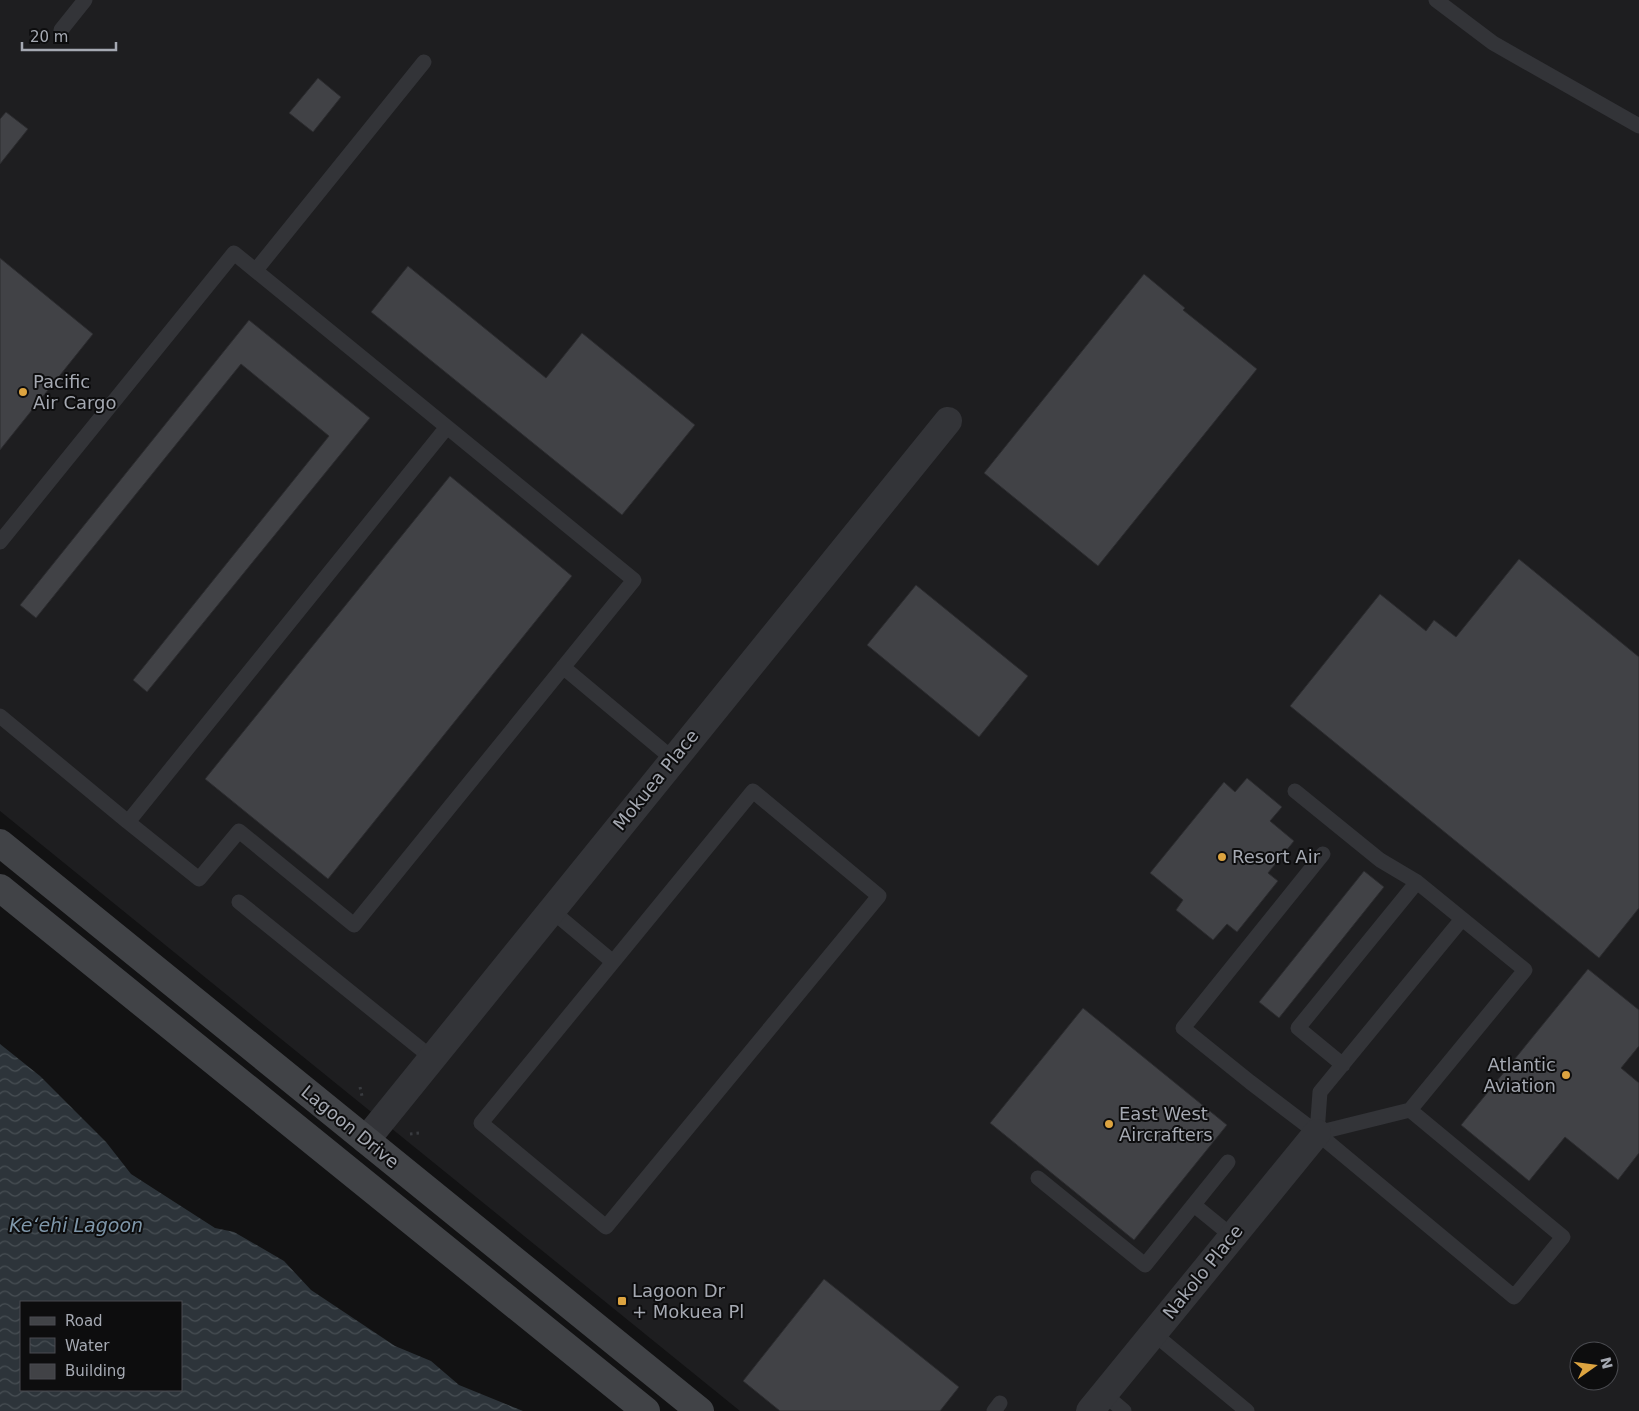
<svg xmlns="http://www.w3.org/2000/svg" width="1639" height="1411" font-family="'DejaVu Sans',sans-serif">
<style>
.built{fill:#1e1e20;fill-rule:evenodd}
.water{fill:url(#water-waves);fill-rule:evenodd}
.building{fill:#414246;stroke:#2c2c2f}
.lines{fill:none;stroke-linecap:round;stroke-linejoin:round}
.path{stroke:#393b3f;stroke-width:3;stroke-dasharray:2.5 4;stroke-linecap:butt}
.lane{stroke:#333438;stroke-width:15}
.street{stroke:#333438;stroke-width:28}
.secondary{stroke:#414347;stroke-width:28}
.poi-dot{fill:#dda440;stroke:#0d0d0e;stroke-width:2}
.labels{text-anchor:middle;stroke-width:4;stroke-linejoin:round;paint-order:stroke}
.poi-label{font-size:18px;fill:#a5a9b2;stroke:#0d0d0e;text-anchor:start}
.street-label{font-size:18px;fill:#a5a9b2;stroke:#0d0d0e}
.water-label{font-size:19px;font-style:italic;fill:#7f97aa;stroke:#0d0d0e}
</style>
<defs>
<pattern id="water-waves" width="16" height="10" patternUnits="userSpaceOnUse" patternTransform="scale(1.25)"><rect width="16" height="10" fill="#2d343a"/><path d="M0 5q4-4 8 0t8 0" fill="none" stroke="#484f54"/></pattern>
</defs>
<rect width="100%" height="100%" fill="#121213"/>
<path class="built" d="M0 0H1639V1411H740L0 811ZM1579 1351H1609V1381H1579Z"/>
<path class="water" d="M0 1044 40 1076 106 1142 131 1174 215 1228 234 1232 284 1261 311 1290 395 1346 431 1361 459 1385 523 1411H0ZM21 1302H181V1390H21Z"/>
<path class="building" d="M318 78 341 97 313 132 289 113Z
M6 112 28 129 0 164V119Z
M0 258 93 334 0 450Z
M408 266 546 378 582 333 695 425 622 515 371 312Z
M1144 274 1185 308 1183 310 1257 369 1098 566 984 473Z
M249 320 370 418 147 692 133 680 329 436 241 364 36 618 20 605Z
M450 476 572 576 328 879 205 779Z
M1519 559 1639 657V908L1599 958 1290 706 1380 594 1426 631 1434 620 1456 637Z
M916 585 1028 676 979 737 867 645Z
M1247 778 1282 807 1270 821 1294 841 1268 873 1278 881 1237 932 1227 924 1213 940 1176 910 1183 900 1150 873 1224 782 1235 792Z
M1364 871 1384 887 1279 1018 1259 1002Z
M1588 969 1639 1010V1046L1621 1068 1639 1083V1153L1618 1180 1565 1137 1529 1181 1461 1125Z
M1083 1008 1227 1125 1134 1240 990 1123Z
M824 1279 959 1387 940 1411H780L743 1381Z"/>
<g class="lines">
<path class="path" d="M360 1087 362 1096
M410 1134 420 1133"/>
<path class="lane" d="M1436 0 1493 43 1639 126
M61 30 85 0
M256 270 424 62
M447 427 634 580 354 925 239 831 199 879 128 822Z
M0 542 234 253 447 427
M563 667 673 759
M0 716 128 822
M1295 791 1380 860 1417 882 1525 970 1410 1110 1317 1133 1514 1297 1563 1237 1410 1110
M239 902 432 1058
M551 910 613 962 753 791 879 896 606 1227 481 1123 613 962
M1343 1065 1298 1028 1417 882
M1317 1133 1250 1082 1183 1028 1323 854
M1317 1133 1320 1092 1462 919
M1038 1178 1145 1265 1228 1162
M1194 1205 1232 1236
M1153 1333 1247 1411
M1104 1394 1124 1411
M994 1411 1000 1403"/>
<path class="street" d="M366 1140 948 421
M1090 1411 1317 1133"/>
<path class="secondary" d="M0 843 700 1411
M0 888 646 1411"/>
</g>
<g class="poi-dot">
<circle cx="23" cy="392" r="5"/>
<circle cx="1222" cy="857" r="5"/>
<circle cx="1566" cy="1075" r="5"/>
<circle cx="1109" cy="1124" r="5"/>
<rect x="617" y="1296" width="10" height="10" rx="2.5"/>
</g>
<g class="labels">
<g class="poi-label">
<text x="33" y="388">Pacific<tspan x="33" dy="21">Air Cargo</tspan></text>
<text x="1232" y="863">Resort Air</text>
<text x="1556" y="1071" text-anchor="end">Atlantic<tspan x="1556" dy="21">Aviation</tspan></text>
<text x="1119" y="1120">East West<tspan x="1119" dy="21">Aircrafters</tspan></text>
<text x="632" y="1297">Lagoon Dr<tspan x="632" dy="21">+ Mokuea Pl</tspan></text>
</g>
<g class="street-label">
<text transform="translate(656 780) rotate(-51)" y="6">Mokuea Place</text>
<text transform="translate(350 1127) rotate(39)" y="6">Lagoon Drive</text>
<text transform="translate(1203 1272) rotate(-51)" y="6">Nakolo Place</text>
</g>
<g class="water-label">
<text x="76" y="1232">Keʻehi Lagoon</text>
</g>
</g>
<rect x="20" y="1301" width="162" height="90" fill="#0d0d0e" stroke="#4a4b50"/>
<rect x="30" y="1317" width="25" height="8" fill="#414347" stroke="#4a4b50"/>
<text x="65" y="1326" font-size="15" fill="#a5a9b2">Road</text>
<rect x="30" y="1338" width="25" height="15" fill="url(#water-waves)" stroke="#4a4b50"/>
<text x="65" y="1351" font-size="15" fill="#a5a9b2">Water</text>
<rect x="30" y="1364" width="25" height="15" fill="#414246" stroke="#4a4b50"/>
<text x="65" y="1376" font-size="15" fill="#a5a9b2">Building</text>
<g transform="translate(1594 1366) rotate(76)"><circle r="24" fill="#0d0d0e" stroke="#4a4b50"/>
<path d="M0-4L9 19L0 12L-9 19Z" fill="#dda440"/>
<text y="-8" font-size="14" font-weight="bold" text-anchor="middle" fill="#a5a9b2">N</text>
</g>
<path d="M22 42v8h94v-8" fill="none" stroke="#a5a9b2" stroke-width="2.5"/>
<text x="30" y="42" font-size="15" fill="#a5a9b2" stroke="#0d0d0e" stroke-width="4" paint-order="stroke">20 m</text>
</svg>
